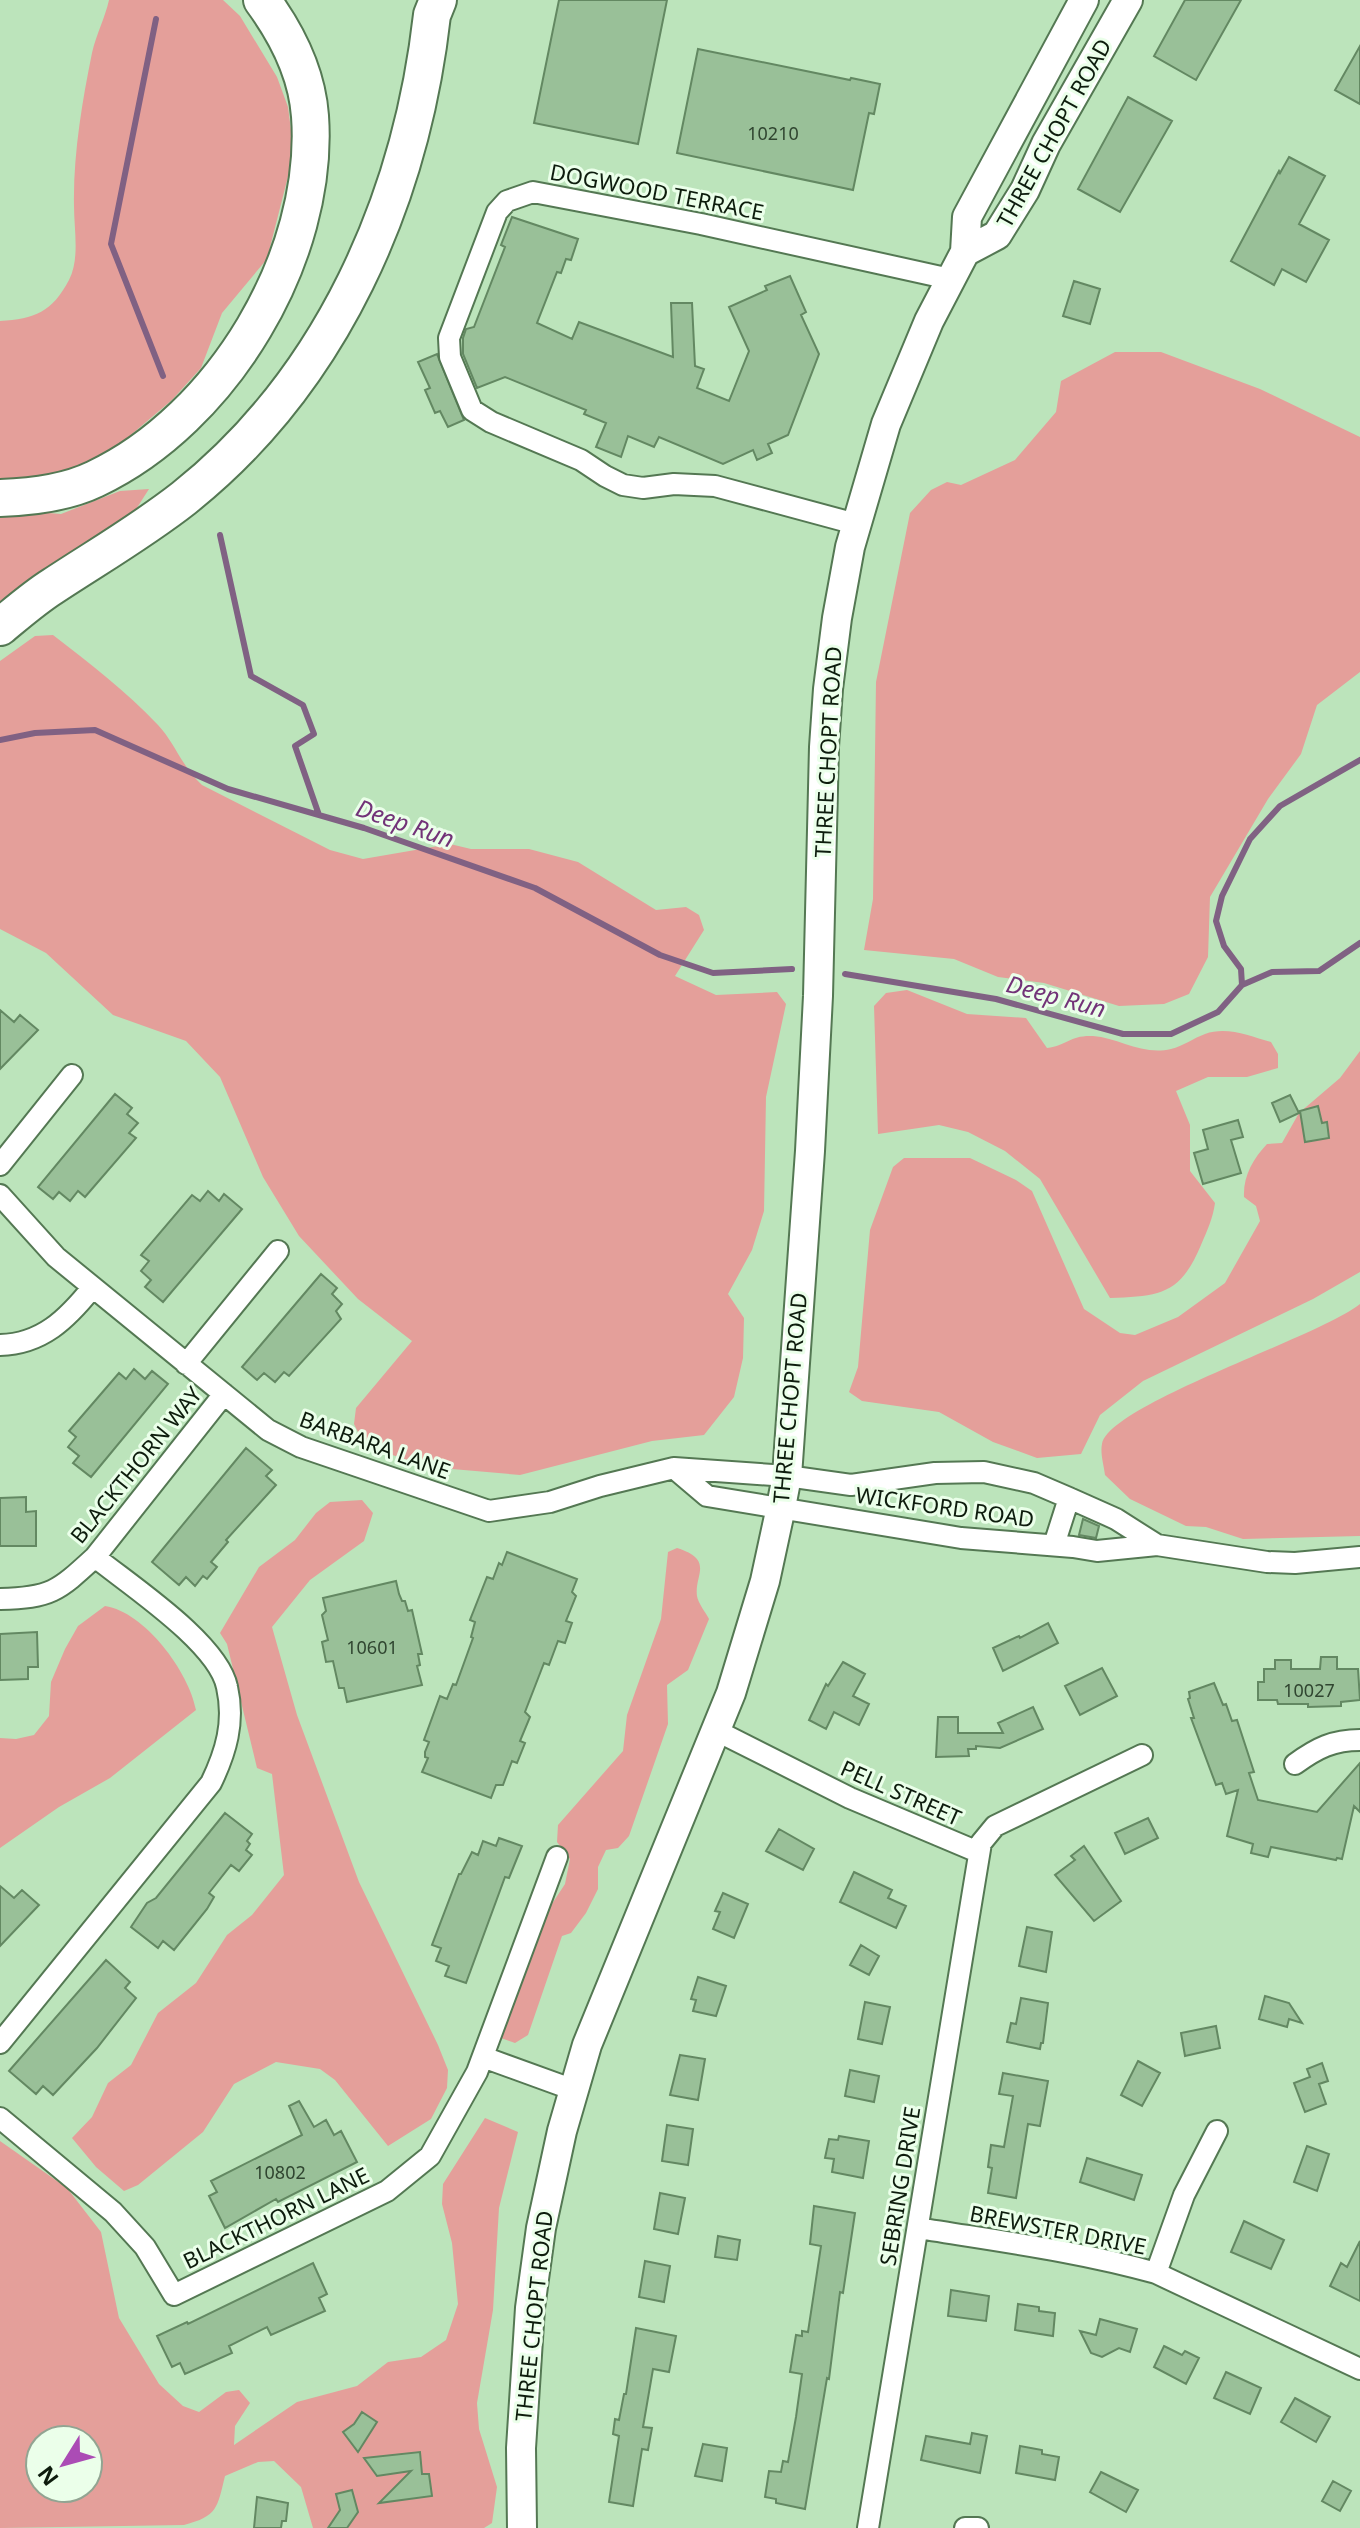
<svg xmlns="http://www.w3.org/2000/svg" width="1360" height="2528" font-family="'Noto Sans',sans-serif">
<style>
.green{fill:#e49f9a;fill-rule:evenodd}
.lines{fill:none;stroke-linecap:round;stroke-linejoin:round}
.stream{stroke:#806183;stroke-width:6}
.building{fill:#99c098;stroke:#638862;stroke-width:2}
.minor-casing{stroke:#547853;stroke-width:24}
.secondary-casing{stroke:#547853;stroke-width:32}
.motorway-casing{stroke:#547853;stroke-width:40}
.minor{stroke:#fff;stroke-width:20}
.secondary{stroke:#fff;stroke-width:28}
.motorway{stroke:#fff;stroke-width:36}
.labels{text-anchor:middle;stroke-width:6;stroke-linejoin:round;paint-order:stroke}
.number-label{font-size:18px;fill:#304530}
.street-label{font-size:22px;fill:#0d1c0d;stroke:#ebffea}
.water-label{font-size:24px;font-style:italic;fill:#723378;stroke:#ebffea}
</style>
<rect width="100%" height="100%" fill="#bce4bb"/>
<path class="green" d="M109 0H223L240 16 277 77 288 107 294 153 267 259 222 313 201 368 172 400 119 445 53 482H0V321C35 319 52 312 69 280 80 259 74 229 74 206 73 156 82 102 92 53 96 35 105 18 109 0Z
M1115 352H1161L1260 389 1360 437V672L1317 705 1301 754 1268 799 1210 897 1208 957 1189 994 1164 1004 1119 1006 1044 983 998 977 954 959 864 950 873 899 876 682 910 513 931 490 947 482 961 485 1015 460 1056 412 1061 381Z
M149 489 133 514 0 613V509L61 514 120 491Z
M53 635C89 663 126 691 158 725 175 743 182 767 202 785L330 850 363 859 450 844 471 849H529L578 862 656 910 686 907 699 915 704 930 675 976 716 995 777 992 786 1004 766 1097 764 1211 752 1250 728 1294 744 1318 743 1358 734 1397 704 1435 652 1441 520 1475 429 1467 365 1446 354 1424 356 1408 412 1341 358 1299 299 1236 263 1177 220 1077 186 1041 113 1015 46 953 0 929V661L35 636Z
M907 990 967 1014 1026 1018 1047 1048C1068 1045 1070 1035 1093 1036 1119 1038 1143 1056 1171 1049 1183 1046 1194 1038 1205 1034 1227 1026 1249 1036 1271 1042L1278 1054V1068L1247 1077H1208L1176 1091 1190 1125V1171L1215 1203C1213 1218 1207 1231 1201 1245 1180 1295 1160 1296 1110 1298L1040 1179 1005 1151 968 1132 939 1125 878 1134 874 1006 886 993Z
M1360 1051V1272L1313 1299 1143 1381 1100 1415 1081 1454 1037 1458 993 1442 939 1412 862 1401 849 1392 858 1367 870 1230 893 1167 904 1158H970L1016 1180 1032 1191 1084 1309 1120 1333 1135 1335 1178 1317 1225 1283 1260 1221 1256 1206 1244 1197C1243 1176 1253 1159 1267 1144L1282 1143 1299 1113 1340 1078Z
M1360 1304V1536L1243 1539 1206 1527 1186 1526 1130 1499 1105 1475C1104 1466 1100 1453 1102 1444 1110 1404 1319 1337 1360 1304Z
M362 1500 373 1513 364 1541 310 1580 272 1627 297 1715 359 1882 438 2045 448 2070 447 2088 431 2119 388 2146 335 2080 320 2069 276 2062 234 2084 203 2132 138 2185 124 2191 96 2167 72 2138 92 2117 108 2083 131 2065 158 2013 196 1983 227 1935 252 1915 284 1875 272 1774 257 1768 227 1644 220 1633 259 1567 295 1540 316 1513 330 1502Z
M677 1548C715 1560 694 1575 697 1596 698 1603 706 1613 709 1619L688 1670 667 1685 668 1724 629 1836 618 1848 606 1850 598 1867V1889L586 1913 571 1933 562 1936 528 2035 515 2043 501 2038 548 1910 565 1884 570 1859 557 1842 558 1825 623 1751 627 1715 661 1619 668 1552Z
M105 1606C145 1612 189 1672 196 1710L110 1778 59 1807 0 1848V1738L16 1739 34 1735 49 1716 51 1682 65 1649 78 1626Z
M485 2118 518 2132 499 2208 493 2310 477 2403 479 2429 497 2487 492 2523 484 2528H313L301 2487 274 2461 258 2462 225 2476C217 2508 218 2516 184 2525L0 2528V2141L67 2188 101 2232 119 2318 159 2384 183 2406 199 2412 226 2392 239 2390 250 2403 235 2426 234 2445 297 2402 357 2386 388 2362 421 2357 446 2340 458 2304 452 2243 442 2204 443 2184ZM40 2440H88V2488H40Z"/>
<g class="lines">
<path class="stream" d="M156 19 111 244 163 376
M220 535 251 676 303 705 314 734 295 746 319 815
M0 740 35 733 95 730 228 789 364 828 535 888 660 955 713 973 792 969
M845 974 996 999 1123 1034H1171L1218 1012 1242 985 1272 972 1319 971 1360 943
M1242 985 1241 969 1224 946 1216 921 1222 896 1250 839 1280 806 1360 760"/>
</g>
<path class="building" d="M559 0H667L638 144 534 123Z
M1185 0H1241L1196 80 1154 56Z
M1360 46V104L1335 90Z
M698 49 850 80 851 78 880 84 874 114 869 113 853 190 677 153Z
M1128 97 1172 121 1120 212 1078 189Z
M1289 157 1325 176 1299 224 1329 240 1306 282 1282 269 1274 285 1231 261 1279 171 1280 173Z
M512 217 578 239 571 260 566 259 561 273 557 272 537 323 572 339 579 322 673 357 671 303H692L695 366 704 369 697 388 729 401 749 351 729 307 767 290 765 286 790 276 806 312 801 315 819 354 788 435 768 444 772 453 757 460 753 450 723 464 659 437 654 447 628 436 621 457 596 447 606 423 584 414 586 410 505 377 477 388 463 354V338L466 329 474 327 505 247 501 245Z
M1074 281 1100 289 1090 324 1063 316Z
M437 354 464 420 448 427 440 411 435 413 425 390 430 388 418 362Z
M0 1010 14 1022 20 1015 38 1030 0 1069Z
M115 1094 132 1108 127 1114 138 1123 129 1133 136 1138 85 1197 78 1191 70 1201 59 1192 53 1199 38 1187Z
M1290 1095 1299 1113 1280 1122 1272 1103Z
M1318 1106 1322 1123 1327 1122 1329 1138 1305 1142 1300 1111Z
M1238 1120 1243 1137 1231 1140 1241 1173 1203 1184 1194 1153 1208 1149 1203 1130Z
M208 1191 219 1201 224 1194 242 1209 163 1302 145 1287 151 1280 141 1271 149 1261 141 1255 192 1195 200 1201Z
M321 1274 337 1288 332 1294 342 1304 336 1311 341 1319 289 1376 284 1372 275 1382 264 1373 257 1380 242 1367Z
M134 1369 145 1379 152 1371 168 1384 91 1477 73 1463 79 1456 68 1447 76 1437 69 1431 119 1373 126 1379Z
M246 1448 272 1470 266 1476 276 1485 226 1540 228 1542 211 1562 217 1567 207 1579 203 1576 195 1586 186 1577 179 1585 152 1562Z
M26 1497V1512L36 1511V1546H0V1498Z
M1083 1519 1099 1526 1096 1538 1079 1535Z
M507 1552 577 1579 572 1592 576 1596 566 1621 572 1623 565 1643 558 1641 549 1665 544 1663 525 1712 530 1717 520 1741 525 1743 517 1763 512 1761 503 1785H496L491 1798 422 1772 428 1758 425 1757V1752L429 1742 424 1740 440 1696 447 1699 453 1684 456 1685 473 1638 471 1637 475 1622 470 1620 487 1577 493 1579 499 1563 502 1565Z
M396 1581 399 1594 402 1601H405L408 1611 412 1610 422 1654H418L420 1665 417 1666 422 1685 347 1702 344 1688H339L333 1661 326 1662 322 1642 328 1640 322 1615 326 1611 323 1598Z
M1048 1623 1058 1643 1003 1671 993 1648 1019 1636 1020 1638Z
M37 1632 38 1667H28V1679L0 1680V1634Z
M1321 1657H1337V1669H1358L1360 1700 1341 1702V1706L1308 1707V1704H1278L1277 1700H1258V1682H1264V1669H1275V1660H1291V1669H1320Z
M843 1662 865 1674 853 1696 869 1704 859 1725 834 1712 826 1729 809 1720 826 1684 828 1686Z
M1102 1668 1117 1696 1080 1715 1065 1686Z
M1214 1683 1223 1705 1226 1704 1232 1721 1237 1720 1254 1772 1249 1773 1258 1800 1317 1812 1360 1763V1812L1354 1806 1342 1859 1337 1858 1336 1860 1271 1847 1268 1857 1251 1853 1253 1844 1227 1836 1238 1790 1226 1794 1222 1783 1216 1785 1191 1718H1194L1188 1699 1190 1698 1189 1692Z
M1033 1707 1043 1729 1000 1748 976 1746V1749H968L969 1756 936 1757 938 1717H958V1733H1003L998 1723Z
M225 1813 252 1834 247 1841 250 1844 246 1850 252 1855 239 1871 231 1865 209 1893 214 1897 207 1909 174 1950 163 1941 158 1948 131 1927 147 1903 156 1898Z
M1148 1818 1158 1838 1125 1854 1115 1833Z
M779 1829 814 1849 803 1870 766 1851Z
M499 1838 522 1846 509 1878 505 1877 466 1983 445 1976 449 1966 436 1961 441 1948 432 1945 459 1874H461L472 1852 478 1855 483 1841 496 1846Z
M1084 1846 1121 1901 1094 1921 1055 1875 1075 1860 1071 1856Z
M854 1872 892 1890 888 1898 906 1906 896 1928 840 1902Z
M0 1886 14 1898 22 1890 39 1905 0 1946Z
M723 1893 748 1904 734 1938 713 1929 720 1912 715 1911Z
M1027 1927 1052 1932 1046 1972 1019 1966Z
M861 1945 879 1956 869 1975 850 1965Z
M106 1960 130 1982 125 1988 136 1998 97 2048 53 2095 43 2086 36 2094 9 2071Z
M698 1977 726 1986 716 2016 693 2011 696 2000 691 1999Z
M1265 1996 1289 2003 1302 2023 1289 2019 1287 2027 1259 2019Z
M1021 1998 1048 2003 1043 2043H1041L1040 2049 1007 2042 1011 2023 1016 2024Z
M865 2002 890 2007 882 2044 858 2039Z
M1216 2026 1220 2048 1185 2056 1181 2033Z
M680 2055 705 2059 698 2100 670 2095Z
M1138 2061 1160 2073 1142 2106 1121 2095Z
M1322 2063 1328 2081 1319 2084 1326 2104 1305 2112 1294 2083 1310 2077 1307 2069Z
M850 2070 879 2076 874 2102 845 2096Z
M1003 2073 1048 2081 1040 2126 1028 2124 1016 2198 988 2193 992 2168 988 2167 991 2145 1004 2147 1013 2096 999 2094Z
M299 2101 314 2127 326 2120 334 2135 341 2131 357 2162 278 2202 276 2199 225 2228 209 2196 217 2192 211 2181 302 2135 289 2106Z
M667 2125 693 2129 688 2165 662 2161Z
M839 2136 869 2141 863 2178 832 2172 834 2159 825 2158 829 2139 838 2140Z
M1307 2146 1329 2154 1317 2191 1294 2182Z
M1087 2158 1142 2175 1134 2200 1080 2182Z
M660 2193 685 2198 678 2234 654 2229Z
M814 2206 855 2213 843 2293 840 2292 829 2379 827 2378 805 2509 776 2503V2499L765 2497 769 2471 781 2472 783 2461 788 2462 796 2417 802 2374 790 2372 796 2335 802 2336V2331L808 2332 821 2246 810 2244Z
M1244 2221 1284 2240 1271 2269 1231 2252Z
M718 2236 740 2240 737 2260 715 2257Z
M1360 2241V2301L1330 2286 1341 2263 1347 2267Z
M645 2261 670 2266 664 2302 639 2297Z
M313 2263 327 2294 319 2298 325 2311 271 2335 267 2327 229 2346 232 2353 185 2374 180 2363 172 2367 157 2336 187 2322 188 2324Z
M951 2290 989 2296 986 2321 948 2316Z
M1018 2304 1039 2307V2311L1055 2313 1053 2336 1015 2330Z
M1100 2319 1137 2329 1130 2352 1119 2348 1102 2357 1091 2353 1080 2331 1096 2335Z
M636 2328 676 2336 669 2372 653 2369 643 2427 652 2428 648 2450 642 2449 633 2506 609 2502 619 2436 613 2434 615 2419 619 2420 624 2394H626Z
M1164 2346 1182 2355 1185 2351 1199 2358 1186 2384 1154 2367Z
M1226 2372 1261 2388 1250 2414 1214 2398Z
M1295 2398 1330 2417 1316 2442 1281 2422Z
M362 2412 377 2422 358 2452 343 2432 354 2424Z
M972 2433 987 2436 980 2473 921 2460 926 2436 970 2444Z
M703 2444 727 2448 722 2481 695 2476Z
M1020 2446 1042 2450V2454L1059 2457 1055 2480 1016 2473Z
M420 2452 422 2474H429L432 2496 379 2503 411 2471 377 2476 364 2458Z
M1101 2472 1138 2490 1126 2512 1090 2492Z
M1333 2481 1351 2491 1340 2511 1322 2501Z
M352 2490 358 2512 347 2528H328L340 2510 336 2494Z
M257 2497 288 2503 286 2521H282L281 2528H254Z"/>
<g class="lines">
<defs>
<path id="minor" d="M856 524 715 486 674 484 643 488 623 485 605 476 581 460 491 422 472 410 450 357 449 338 497 212 507 201 533 192 701 224 950 279
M0 1165 72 1075
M0 1195 56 1257 268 1430 301 1447 489 1511 550 1502 600 1486 674 1468 787 1476 851 1485 935 1473 984 1472 1034 1483 1069 1498 1116 1519 1157 1545
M0 1345C42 1344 67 1319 92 1288
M186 1364 278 1251
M674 1468 707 1496 961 1538 1073 1547 1097 1551 1157 1545 1267 1562 1295 1563 1360 1557
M1054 1545 1069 1498
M0 1599C51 1598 58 1591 95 1557L224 1394
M717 1731 850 1798 978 1852
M1295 1764C1317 1748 1333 1740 1360 1740
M0 2043 211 1783C226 1752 235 1722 227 1687 218 1643 131 1586 95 1557
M483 2057 574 2090
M0 2118 113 2212 145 2247 174 2295 387 2191 430 2156 477 2072 557 1857
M918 2228C997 2241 1078 2251 1156 2273L1360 2369
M1156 2273 1184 2195 1217 2131
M868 2528 981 1843 995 1826 1142 1755
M965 2528H978"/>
<path id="secondary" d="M965 252 997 235 1025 190 1046 144 1128 0
M522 2528 521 2448 530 2308 541 2228 562 2131 587 2045 731 1693 765 1581 781 1507 787 1476 810 1151 818 996 824 747 828 689 837 618 850 547 886 424 929 321 965 252 967 217 1084 0"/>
<path id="motorway" d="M0 498C32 497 66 493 95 479 222 419 320 257 310 116 307 74 287 34 262 0
M0 627C17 613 34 598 53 586 97 557 142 531 184 498 332 380 411 200 432 15L438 0"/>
</defs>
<use href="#minor" class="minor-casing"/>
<use href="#secondary" class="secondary-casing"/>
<use href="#motorway" class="motorway-casing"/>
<use href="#minor" class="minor"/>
<use href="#secondary" class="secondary"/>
<use href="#motorway" class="motorway"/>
</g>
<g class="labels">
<g class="number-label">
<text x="773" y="140">10210</text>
<text x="372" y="1654">10601</text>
<text x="1309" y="1697">10027</text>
<text x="280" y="2179">10802</text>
</g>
<g class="street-label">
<text transform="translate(1054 133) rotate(-61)" y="8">THREE CHOPT ROAD</text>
<text transform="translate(657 192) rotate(11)" y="8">DOGWOOD TERRACE</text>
<text transform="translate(828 752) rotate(-87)" y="8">THREE CHOPT ROAD</text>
<text transform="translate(790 1398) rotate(-85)" y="8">THREE CHOPT ROAD</text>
<text transform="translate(375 1445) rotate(20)" y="8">BARBARA LANE</text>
<text transform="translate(136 1465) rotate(-51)" y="8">BLACKTHORN WAY</text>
<text transform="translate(945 1507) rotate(8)" y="8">WICKFORD ROAD</text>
<text transform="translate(901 1793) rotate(24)" y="8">PELL STREET</text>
<text transform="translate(900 2186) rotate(-81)" y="8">SEBRING DRIVE</text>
<text transform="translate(276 2218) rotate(-26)" y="8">BLACKTHORN LANE</text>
<text transform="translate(1058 2230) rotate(11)" y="8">BREWSTER DRIVE</text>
<text transform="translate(534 2316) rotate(-84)" y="8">THREE CHOPT ROAD</text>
</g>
<g class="water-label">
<text transform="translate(405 824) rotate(19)" y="8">Deep Run</text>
<text transform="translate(1056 997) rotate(15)" y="8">Deep Run</text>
</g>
</g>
<g transform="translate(64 2464) rotate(233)"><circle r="38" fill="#ebffea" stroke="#92a492" stroke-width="2"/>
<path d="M0-6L14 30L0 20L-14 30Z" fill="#ab4cb5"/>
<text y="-12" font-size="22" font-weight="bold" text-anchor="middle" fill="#0d1c0d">N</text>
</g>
</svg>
